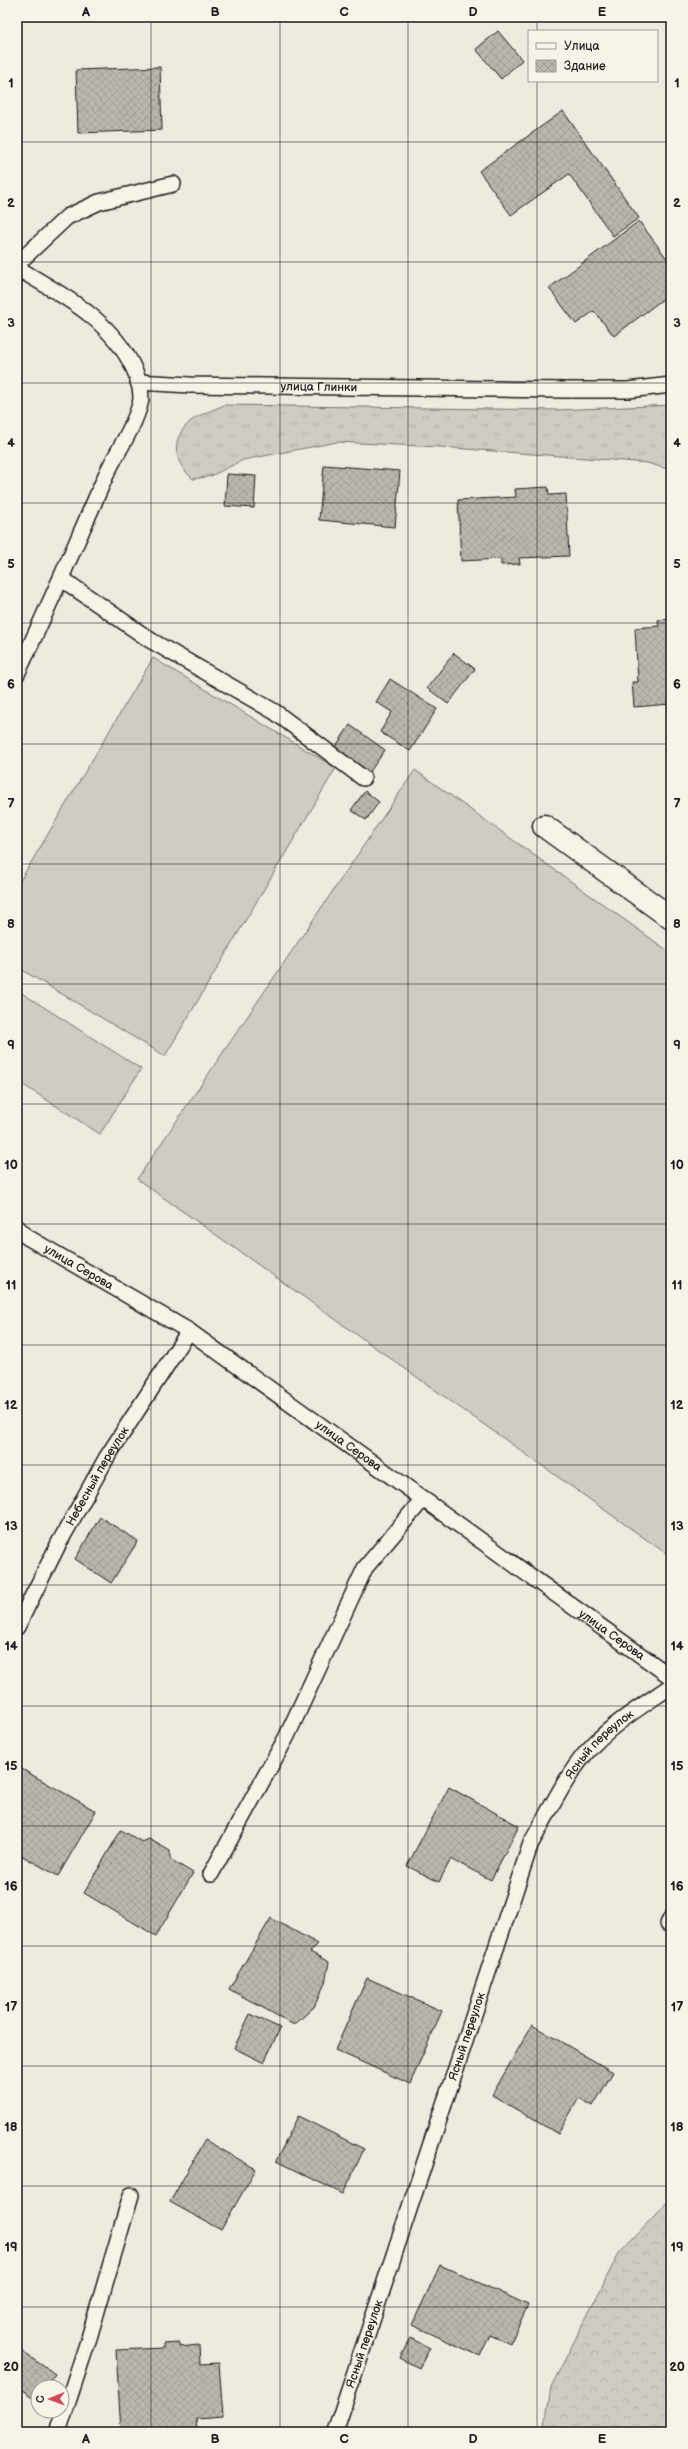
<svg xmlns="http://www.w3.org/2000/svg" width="688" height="2449" font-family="'Balsamiq Sans',sans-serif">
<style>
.grass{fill:url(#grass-tufts);stroke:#767470}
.forest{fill:url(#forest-crowns);stroke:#767470}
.garden{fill:#cfccc3;stroke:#767470}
.building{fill:url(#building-cross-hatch);stroke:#1c1c1c}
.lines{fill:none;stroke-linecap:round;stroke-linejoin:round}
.service-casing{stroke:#1c1c1c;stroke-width:18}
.minor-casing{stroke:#1c1c1c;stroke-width:25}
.service{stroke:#f7f3e8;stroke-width:15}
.minor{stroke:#f7f3e8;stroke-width:22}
.grid{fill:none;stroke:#1c1c1c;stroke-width:1;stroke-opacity:0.55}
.labels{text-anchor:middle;stroke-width:3;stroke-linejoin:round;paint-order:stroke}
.street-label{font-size:12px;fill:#1c1c1c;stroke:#f7f3e8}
.neatline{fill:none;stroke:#1c1c1c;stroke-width:1.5}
.grid-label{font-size:13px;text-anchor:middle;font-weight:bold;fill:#1c1c1c}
</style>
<defs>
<pattern id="grass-tufts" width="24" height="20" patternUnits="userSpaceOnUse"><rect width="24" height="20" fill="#cfccc3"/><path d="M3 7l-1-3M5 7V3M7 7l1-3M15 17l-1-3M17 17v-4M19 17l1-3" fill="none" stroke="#b1afa7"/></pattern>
<pattern id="forest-crowns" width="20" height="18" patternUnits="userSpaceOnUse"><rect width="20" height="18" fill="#cfccc3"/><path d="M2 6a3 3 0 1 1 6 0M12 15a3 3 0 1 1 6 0" fill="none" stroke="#b1afa7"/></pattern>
<pattern id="building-cross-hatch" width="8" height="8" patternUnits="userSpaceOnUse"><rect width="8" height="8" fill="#bab7af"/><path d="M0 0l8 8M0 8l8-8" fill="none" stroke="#9f9d96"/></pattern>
</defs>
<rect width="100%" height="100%" fill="#eeeae0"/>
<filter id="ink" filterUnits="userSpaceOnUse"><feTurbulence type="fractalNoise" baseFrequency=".025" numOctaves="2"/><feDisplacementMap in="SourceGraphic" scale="8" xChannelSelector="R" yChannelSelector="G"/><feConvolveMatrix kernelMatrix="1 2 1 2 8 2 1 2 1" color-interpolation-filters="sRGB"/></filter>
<g filter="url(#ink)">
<path class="grass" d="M224 405 558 410 671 405V470L647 463 612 460 440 447 337 442 243 460 211 476 193 479C174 463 169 439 191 421 200 414 214 410 224 405Z"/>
<path class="forest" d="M671 2198V2432H544L551 2387 619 2253Z"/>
<path class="garden" d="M153 658 336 768 165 1056 17 967V886Z
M415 770 671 953V1557L137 1179Z
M17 990 141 1069 100 1134 17 1081Z"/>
<path class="building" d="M498 31 522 60 501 79 476 49Z
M160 67 162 130 78 133 76 70Z
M563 111 639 218 613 236 569 174 511 215 479 171Z
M639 221 671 264V293L614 336 594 311 576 324 549 288Z
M324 465 400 471 395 527 319 520Z
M227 474 256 476 254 508 225 506Z
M548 487 549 495 566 494 569 556 519 558 520 564 501 565V559L461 561 458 500 516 497 515 489Z
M671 619V704L634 707 632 682H638L635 628 659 626 658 620Z
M454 653 475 669 448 704 427 688Z
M390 679 437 709 410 751 380 732 392 712 376 702Z
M350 725 385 750 369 773 334 749Z
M365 791 379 802 366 820 351 810Z
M100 1517 138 1541 111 1583 75 1559Z
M20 1768 96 1811 58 1876 17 1853V1774Z
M449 1787 519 1826 491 1880 451 1859 439 1882 407 1866Z
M121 1830 142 1842 149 1839 170 1851V1859L193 1873 156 1936 84 1893Z
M271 1918 318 1944 310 1952 329 1962 325 1983 314 2007 294 2025 229 1989Z
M367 1978 442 2011 410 2084 335 2050Z
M250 2014 280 2028 264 2063 234 2048Z
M532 2025 613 2072 593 2106 579 2098 558 2134 492 2095Z
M298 2116 364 2149 343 2194 276 2161Z
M205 2140 256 2169 221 2230 170 2202Z
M440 2265 528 2305 510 2344 490 2335 480 2356 412 2325Z
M410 2338 430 2348 419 2368 400 2358Z
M179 2343V2347L199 2345 200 2364 219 2363 223 2417 196 2419 197 2432H121L116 2350 163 2348V2344Z
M18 2349 55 2374 46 2387H38V2400L17 2386Z"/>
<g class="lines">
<defs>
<g id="service">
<path d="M17 264 67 217 99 202 173 184"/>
<path d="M17 268C62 295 111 319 134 369 138 377 143 395 140 404 133 430 117 451 106 475 77 542 48 608 17 674"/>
<path id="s1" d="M138 382 190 385 563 390H628L671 385"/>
<path d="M62 579 150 640 275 712 363 778"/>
<path id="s2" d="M17 1227 27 1237 189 1331 671 1677"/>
<path id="s3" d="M17 1627 59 1543 107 1457 189 1331"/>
<path d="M211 1874 286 1738 365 1568 423 1499"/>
<path d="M668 1924 671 1918"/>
<path d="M58 2432 89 2338 131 2195"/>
<path id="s4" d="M335 2432 531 1843C550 1811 567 1772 593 1745 615 1722 645 1704 671 1686"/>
</g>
<path id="minor" d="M544 826 671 918"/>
</defs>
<use href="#service" class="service-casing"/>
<use href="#minor" class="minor-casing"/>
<use href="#service" class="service"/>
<use href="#minor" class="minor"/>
</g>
</g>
<path class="grid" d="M151 17V2432M280 17V2432M408 17V2432M537 17V31M537 81V2432M17 142H671M17 262H671M17 383H671M17 503H671M17 623H671M17 744H671M17 864H671M17 984H671M17 1104H671M17 1224H671M17 1345H671M17 1465H671M17 1585H671M17 1706H671M17 1826H671M17 1946H671M17 2066H671M17 2186H671M17 2307H671"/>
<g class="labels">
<g class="street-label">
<text dy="4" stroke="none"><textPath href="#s1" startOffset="181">улица Глинки</textPath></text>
<text dy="4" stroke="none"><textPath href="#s2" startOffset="74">улица Серова</textPath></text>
<text dy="4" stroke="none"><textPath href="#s2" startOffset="398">улица Серова</textPath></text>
<text dy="4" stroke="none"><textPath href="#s3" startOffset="171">Небесный переулок</textPath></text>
<text dy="4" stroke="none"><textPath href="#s2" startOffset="722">улица Серова</textPath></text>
<text dy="4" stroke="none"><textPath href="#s4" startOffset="742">Ясный переулок</textPath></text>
<text dy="4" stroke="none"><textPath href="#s4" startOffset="417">Ясный переулок</textPath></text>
<text dy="4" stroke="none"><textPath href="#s4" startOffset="93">Ясный переулок</textPath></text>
</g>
</g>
<rect width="688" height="2449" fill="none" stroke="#f7f3e8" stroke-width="44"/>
<rect x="528" y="30" width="130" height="52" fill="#f7f3e8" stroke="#9f9d96"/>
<rect x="536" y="43" width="20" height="6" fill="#f7f3e8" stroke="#9f9d96"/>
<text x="564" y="50" font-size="12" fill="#1c1c1c">Улица</text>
<rect x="536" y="60" width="20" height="12" fill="url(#building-cross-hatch)" stroke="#9f9d96"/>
<text x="564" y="70" font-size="12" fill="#1c1c1c">Здание</text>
<g transform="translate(50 2399) rotate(269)"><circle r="19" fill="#f7f3e8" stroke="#9f9d96"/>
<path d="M0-3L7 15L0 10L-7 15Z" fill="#d1495b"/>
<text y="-6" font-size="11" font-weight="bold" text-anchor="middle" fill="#1c1c1c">С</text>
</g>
<rect x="22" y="22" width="644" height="2405" class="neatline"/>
<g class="grid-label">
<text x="86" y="16">A</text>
<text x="215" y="16">B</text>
<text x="344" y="16">C</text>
<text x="473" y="16">D</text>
<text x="602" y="16">E</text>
<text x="11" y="87">1</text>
<text x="677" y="87">1</text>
<text x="11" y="207">2</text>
<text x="677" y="207">2</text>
<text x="11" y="327">3</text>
<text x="677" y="327">3</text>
<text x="11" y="447">4</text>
<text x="677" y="447">4</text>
<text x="11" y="568">5</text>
<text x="677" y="568">5</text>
<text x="11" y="688">6</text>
<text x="677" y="688">6</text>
<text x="11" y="808">7</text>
<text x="677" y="808">7</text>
<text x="11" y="928">8</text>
<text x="677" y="928">8</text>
<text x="11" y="1049">9</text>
<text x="677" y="1049">9</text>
<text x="11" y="1169">10</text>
<text x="677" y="1169">10</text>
<text x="11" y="1289">11</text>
<text x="677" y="1289">11</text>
<text x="11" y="1409">12</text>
<text x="677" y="1409">12</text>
<text x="11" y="1530">13</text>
<text x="677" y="1530">13</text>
<text x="11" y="1650">14</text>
<text x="677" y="1650">14</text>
<text x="11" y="1770">15</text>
<text x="677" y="1770">15</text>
<text x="11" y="1890">16</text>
<text x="677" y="1890">16</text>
<text x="11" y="2011">17</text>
<text x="677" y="2011">17</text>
<text x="11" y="2131">18</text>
<text x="677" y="2131">18</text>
<text x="11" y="2251">19</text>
<text x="677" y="2251">19</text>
<text x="11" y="2371">20</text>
<text x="677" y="2371">20</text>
<text x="86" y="2443">A</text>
<text x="215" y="2443">B</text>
<text x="344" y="2443">C</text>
<text x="473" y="2443">D</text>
<text x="602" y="2443">E</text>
</g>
</svg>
